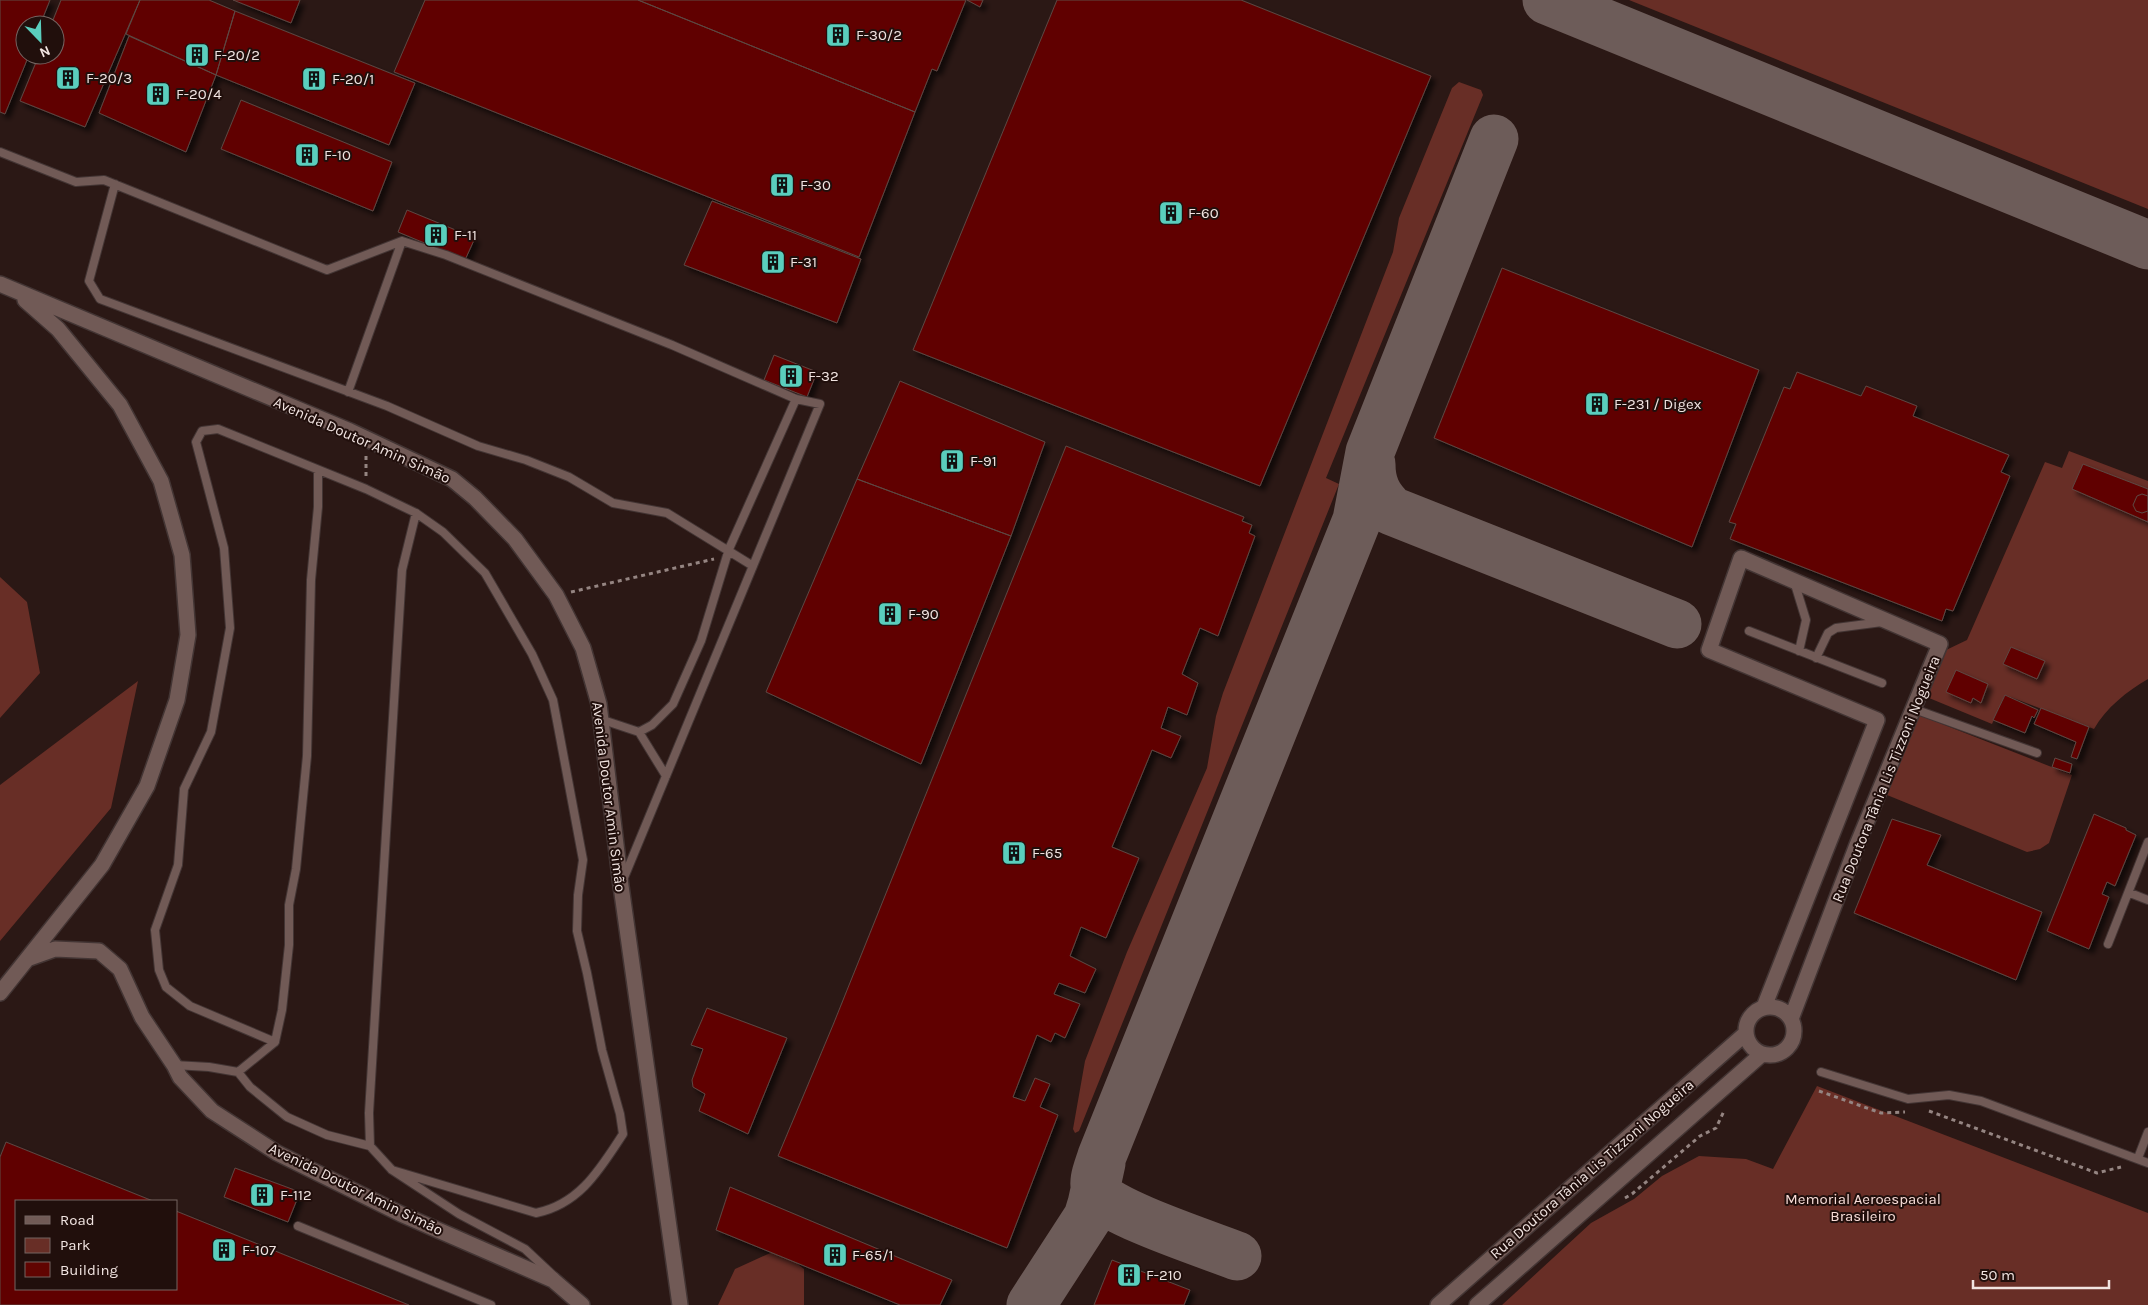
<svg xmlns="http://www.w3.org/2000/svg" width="2148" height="1305" font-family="Karla,sans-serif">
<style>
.green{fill:#682e26}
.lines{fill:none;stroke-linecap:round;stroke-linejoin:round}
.taxiway{stroke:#6d5c59;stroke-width:49}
.building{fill:#610401;stroke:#5d4743;filter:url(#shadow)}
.lane-casing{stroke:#433534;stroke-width:10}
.street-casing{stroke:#433534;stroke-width:18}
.secondary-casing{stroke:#433534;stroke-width:18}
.path{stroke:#958582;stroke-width:3;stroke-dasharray:4 4;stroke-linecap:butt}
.lane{stroke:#715a56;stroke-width:8}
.street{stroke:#715a56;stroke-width:15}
.secondary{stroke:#715a56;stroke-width:15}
.labels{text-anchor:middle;stroke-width:4;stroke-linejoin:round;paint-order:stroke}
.poi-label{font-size:15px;fill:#f1e4e1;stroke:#210f0c;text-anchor:start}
.street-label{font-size:15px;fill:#f1e4e1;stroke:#210f0c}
.park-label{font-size:15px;fill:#f7dcd7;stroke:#210f0c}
</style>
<defs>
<filter id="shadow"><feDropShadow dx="4.5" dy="4.5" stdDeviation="2.5" flood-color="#0009"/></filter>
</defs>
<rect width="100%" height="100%" fill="#2b1815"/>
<path class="green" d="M1629 0H2148V209Z
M1459 82 1481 90 1483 95 1326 478 1339 484 1079 1131 1075 1133 1073 1129 1085 1061 1127 952 1207 768 1216 716 1223 693 1393 252 1399 218 1452 88Z
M2069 451 2148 481V679C2127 691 2106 708 2094 729L2005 695 1992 724 1929 698 1927 692 1944 651 1967 640 2045 462 2062 468Z
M0 577 27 602 40 673 0 718Z
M138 681 111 808 0 941V785Z
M1919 715 2072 775 2049 843 2040 849 2027 852 1887 795Z
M1817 1086 2148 1213V1305H1502L1591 1223 1634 1199 1662 1176 1699 1156 1746 1159 1773 1169Z
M779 1249 804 1269V1305H718L735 1269Z"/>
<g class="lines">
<path class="taxiway" d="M1547 0 2148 245
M1371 464C1371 484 1377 497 1392 511L1677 624
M1237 1256C1212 1246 1108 1212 1097 1193 1091 1182 1099 1167 1102 1156L1357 520 1370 452 1494 139
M1031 1305 1088 1217 1092 1204 1101 1163"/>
</g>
<path class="building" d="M0 0H50L40 25H25V55H29L5 114 0 112Z
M61 0H140L85 127 20 101 39 55H55V25H51Z
M140 0H209L235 11 216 75 126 34Z
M233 0H300L291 23Z
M425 0H638L915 112 859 257 394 72Z
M638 0H966L937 71 932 69 915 112Z
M967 0H983L980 7Z
M1057 0H1241L1431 76 1260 486 913 350Z
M235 11 415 83 389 145 216 75Z
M129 36 216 75 186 152 99 113Z
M241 100 392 162 373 211 221 149Z
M712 201 861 259 837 323 684 265Z
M407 210 475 238 465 260 398 232Z
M1502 268 1759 370 1692 547 1434 438Z
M774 355 817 372 807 397 764 380Z
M1797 372 1861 396 1866 386 1917 406 1913 416 2009 455 2001 472 2010 476 1953 611 1946 609 1942 621 1730 539 1736 524 1729 522 1784 387 1790 389Z
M900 381 1045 442 1011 536 857 479Z
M1066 446 1244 517 1242 521 1252 525 1249 533 1255 536 1218 636 1200 628 1182 674 1198 683 1187 715 1168 707 1161 728 1181 736 1171 758 1152 750 1112 847 1139 858 1106 938 1081 927 1070 956 1096 969 1085 993 1059 983 1054 994 1080 1004 1065 1038 1055 1033 1051 1042 1037 1035 1013 1097 1025 1101 1035 1078 1050 1084 1040 1107 1058 1115 1007 1248 778 1156 833 1025Z
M2083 464 2148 489V522L2072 489Z
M857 479 1011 536 921 764 766 692Z
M2142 494 2148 496V511L2142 513 2136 511 2133 505 2137 496Z
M2011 647 2045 661 2037 679 2003 664Z
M1956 670 1988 684 1981 703 1973 698 1971 703 1946 692Z
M2005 695 2038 710 2034 718 2032 716 2025 733 1993 720Z
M2041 708 2089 727 2077 759 2071 757 2076 742 2034 724Z
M2055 758 2072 764 2070 773 2052 767Z
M2094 814 2126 828V830L2136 835 2115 886 2107 882 2102 894 2109 897 2089 949 2047 931Z
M1892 819 1941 835 1927 865 2042 912 2016 980 1854 913Z
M707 1008 787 1038 748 1134 699 1111 705 1094 693 1087 692 1080 703 1049 691 1045Z
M6 1142 153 1201H16V1289H176V1211L409 1305H0V1157Z
M235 1168 300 1192 288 1222 224 1197Z
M730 1187 952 1280 940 1305H900L716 1230Z
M1112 1260 1190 1290 1184 1305H1094Z"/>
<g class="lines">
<defs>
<path id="lane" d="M0 152 76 182 104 180 327 270 402 241 446 255 672 345 796 399 820 404 623 880
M115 184 89 281 100 299 387 406 478 446 526 460 569 477 613 503 667 513 753 566
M348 392 402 241
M1794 581 1806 620 1799 651
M1749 631 1882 683
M1816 658 1828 633 1836 628 1882 622
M1914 709 2037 753
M600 719 639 732 652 725 673 704 701 641 729 549 796 399
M639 732 666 776
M2130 893 2148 900
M2108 944 2148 842
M275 1042 190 1006 166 987 159 970 155 930 178 865 184 789 211 732 230 628 224 548 196 442 202 431 218 429 366 489 416 513 443 532 485 573 532 654 553 700 560 737 583 860 578 895 577 931 587 973 602 1050 620 1114 623 1134C600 1169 580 1204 536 1213L392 1170
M174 1065 209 1067 238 1072 250 1087 287 1117 327 1135 370 1146 392 1170 459 1214 525 1249 555 1277
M238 1072 275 1042 282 1010 289 945V905L296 869 307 756 311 580 318 507V471
M1821 1072 1908 1099 1949 1095 1981 1101 2148 1163
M370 1146 369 1113 402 570 416 513
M2138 1158 2148 1132
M298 1226 491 1305"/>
<path id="street" d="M1746 1031a24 24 0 1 1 48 0a24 24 0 1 1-48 0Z
M1764 1007 1877 720 1709 650 1741 558 1940 644 1857 845 1791 1019
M1438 1305 1745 1034
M1477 1305 1762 1054"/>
<path id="secondary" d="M0 284 350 431 452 479 475 498 515 539 556 595 583 648 599 704 621 886 680 1305
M27 959 55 949 99 951 120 969 142 1017 174 1065 180 1077 212 1111 277 1153 401 1214 553 1280 582 1305
M0 993 102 865 147 786 177 700 188 635 182 555 161 481 120 405 58 329 25 300"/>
</defs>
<use href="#lane" class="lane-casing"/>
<use href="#street" class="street-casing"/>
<use href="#secondary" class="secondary-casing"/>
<path class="path" d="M366 456V477
M571 592 714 559
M1819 1091 1881 1113 1905 1112
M1929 1111 2097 1173 2121 1167
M1625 1198 1632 1194 1700 1136 1716 1128 1724 1111"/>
<use href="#lane" class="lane"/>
<use href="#street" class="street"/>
<use href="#secondary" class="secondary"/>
</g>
<defs>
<symbol id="building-square" viewBox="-11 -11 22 22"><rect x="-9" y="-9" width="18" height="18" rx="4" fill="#5acebd" stroke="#210f0c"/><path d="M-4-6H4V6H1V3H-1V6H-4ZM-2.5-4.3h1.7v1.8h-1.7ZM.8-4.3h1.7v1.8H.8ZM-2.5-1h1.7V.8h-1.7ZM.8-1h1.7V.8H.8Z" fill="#111"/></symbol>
</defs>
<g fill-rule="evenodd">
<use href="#building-square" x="824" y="21" width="28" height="28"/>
<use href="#building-square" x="183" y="41" width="28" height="28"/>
<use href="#building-square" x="54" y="64" width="28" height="28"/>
<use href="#building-square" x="300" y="65" width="28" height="28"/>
<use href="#building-square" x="144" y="80" width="28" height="28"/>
<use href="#building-square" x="293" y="141" width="28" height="28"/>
<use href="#building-square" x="768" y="171" width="28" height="28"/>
<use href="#building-square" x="1157" y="199" width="28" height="28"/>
<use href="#building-square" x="422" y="221" width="28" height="28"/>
<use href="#building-square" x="759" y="248" width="28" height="28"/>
<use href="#building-square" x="777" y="362" width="28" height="28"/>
<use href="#building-square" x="1583" y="390" width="28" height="28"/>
<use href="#building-square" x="938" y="447" width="28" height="28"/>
<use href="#building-square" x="876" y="600" width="28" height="28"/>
<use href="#building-square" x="1000" y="839" width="28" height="28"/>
<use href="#building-square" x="248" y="1181" width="28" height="28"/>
<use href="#building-square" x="210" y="1236" width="28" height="28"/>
<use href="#building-square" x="821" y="1241" width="28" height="28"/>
<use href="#building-square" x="1115" y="1261" width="28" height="28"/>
</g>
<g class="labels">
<g class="poi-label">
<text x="856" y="40">F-30/2</text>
<text x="214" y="60">F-20/2</text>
<text x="86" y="83">F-20/3</text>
<text x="332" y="84">F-20/1</text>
<text x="176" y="99">F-20/4</text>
<text x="324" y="160">F-10</text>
<text x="800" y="190">F-30</text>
<text x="1188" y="218">F-60</text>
<text x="454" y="240">F-11</text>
<text x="790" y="267">F-31</text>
<text x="808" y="381">F-32</text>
<text x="1614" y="409">F-231 / Digex</text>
<text x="970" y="466">F-91</text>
<text x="908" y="619">F-90</text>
<text x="1032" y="858">F-65</text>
<text x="280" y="1200">F-112</text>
<text x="242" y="1255">F-107</text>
<text x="852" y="1260">F-65/1</text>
<text x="1146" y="1280">F-210</text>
</g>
<g class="street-label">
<text transform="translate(362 440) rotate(24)" y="5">Avenida Doutor Amin Simão</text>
<text transform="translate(1886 779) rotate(-68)" y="5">Rua Doutora Tânia Lis Tizzoni Nogueira</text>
<text transform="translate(609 797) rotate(83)" y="5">Avenida Doutor Amin Simão</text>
<text transform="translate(1592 1169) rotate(-41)" y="5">Rua Doutora Tânia Lis Tizzoni Nogueira</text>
<text transform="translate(356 1189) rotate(26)" y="5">Avenida Doutor Amin Simão</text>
</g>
<g class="park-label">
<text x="1863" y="1204">Memorial Aeroespacial<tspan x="1863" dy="17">Brasileiro</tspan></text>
</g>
</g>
<rect x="15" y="1200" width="162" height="90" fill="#210f0c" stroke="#746461"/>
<rect x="25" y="1216" width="25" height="8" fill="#715a56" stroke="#746461"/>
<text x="60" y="1225" font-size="15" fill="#f1e4e1">Road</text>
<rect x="25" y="1238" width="25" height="15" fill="#682e26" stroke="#746461"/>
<text x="60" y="1250" font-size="15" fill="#f1e4e1">Park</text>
<rect x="25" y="1262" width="25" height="15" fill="#610401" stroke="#746461"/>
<text x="60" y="1275" font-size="15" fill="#f1e4e1">Building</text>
<g transform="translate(40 40) rotate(157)"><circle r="24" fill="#210f0c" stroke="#746461"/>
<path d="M0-4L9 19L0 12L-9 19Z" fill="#5acebd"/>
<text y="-8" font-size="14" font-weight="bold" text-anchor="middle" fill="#f1e4e1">N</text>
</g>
<path d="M1973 1280v8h136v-8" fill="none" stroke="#f1e4e1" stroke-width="2.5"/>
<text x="1980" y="1280" font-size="15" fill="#f1e4e1" stroke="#210f0c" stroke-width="4" paint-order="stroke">50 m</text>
</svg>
